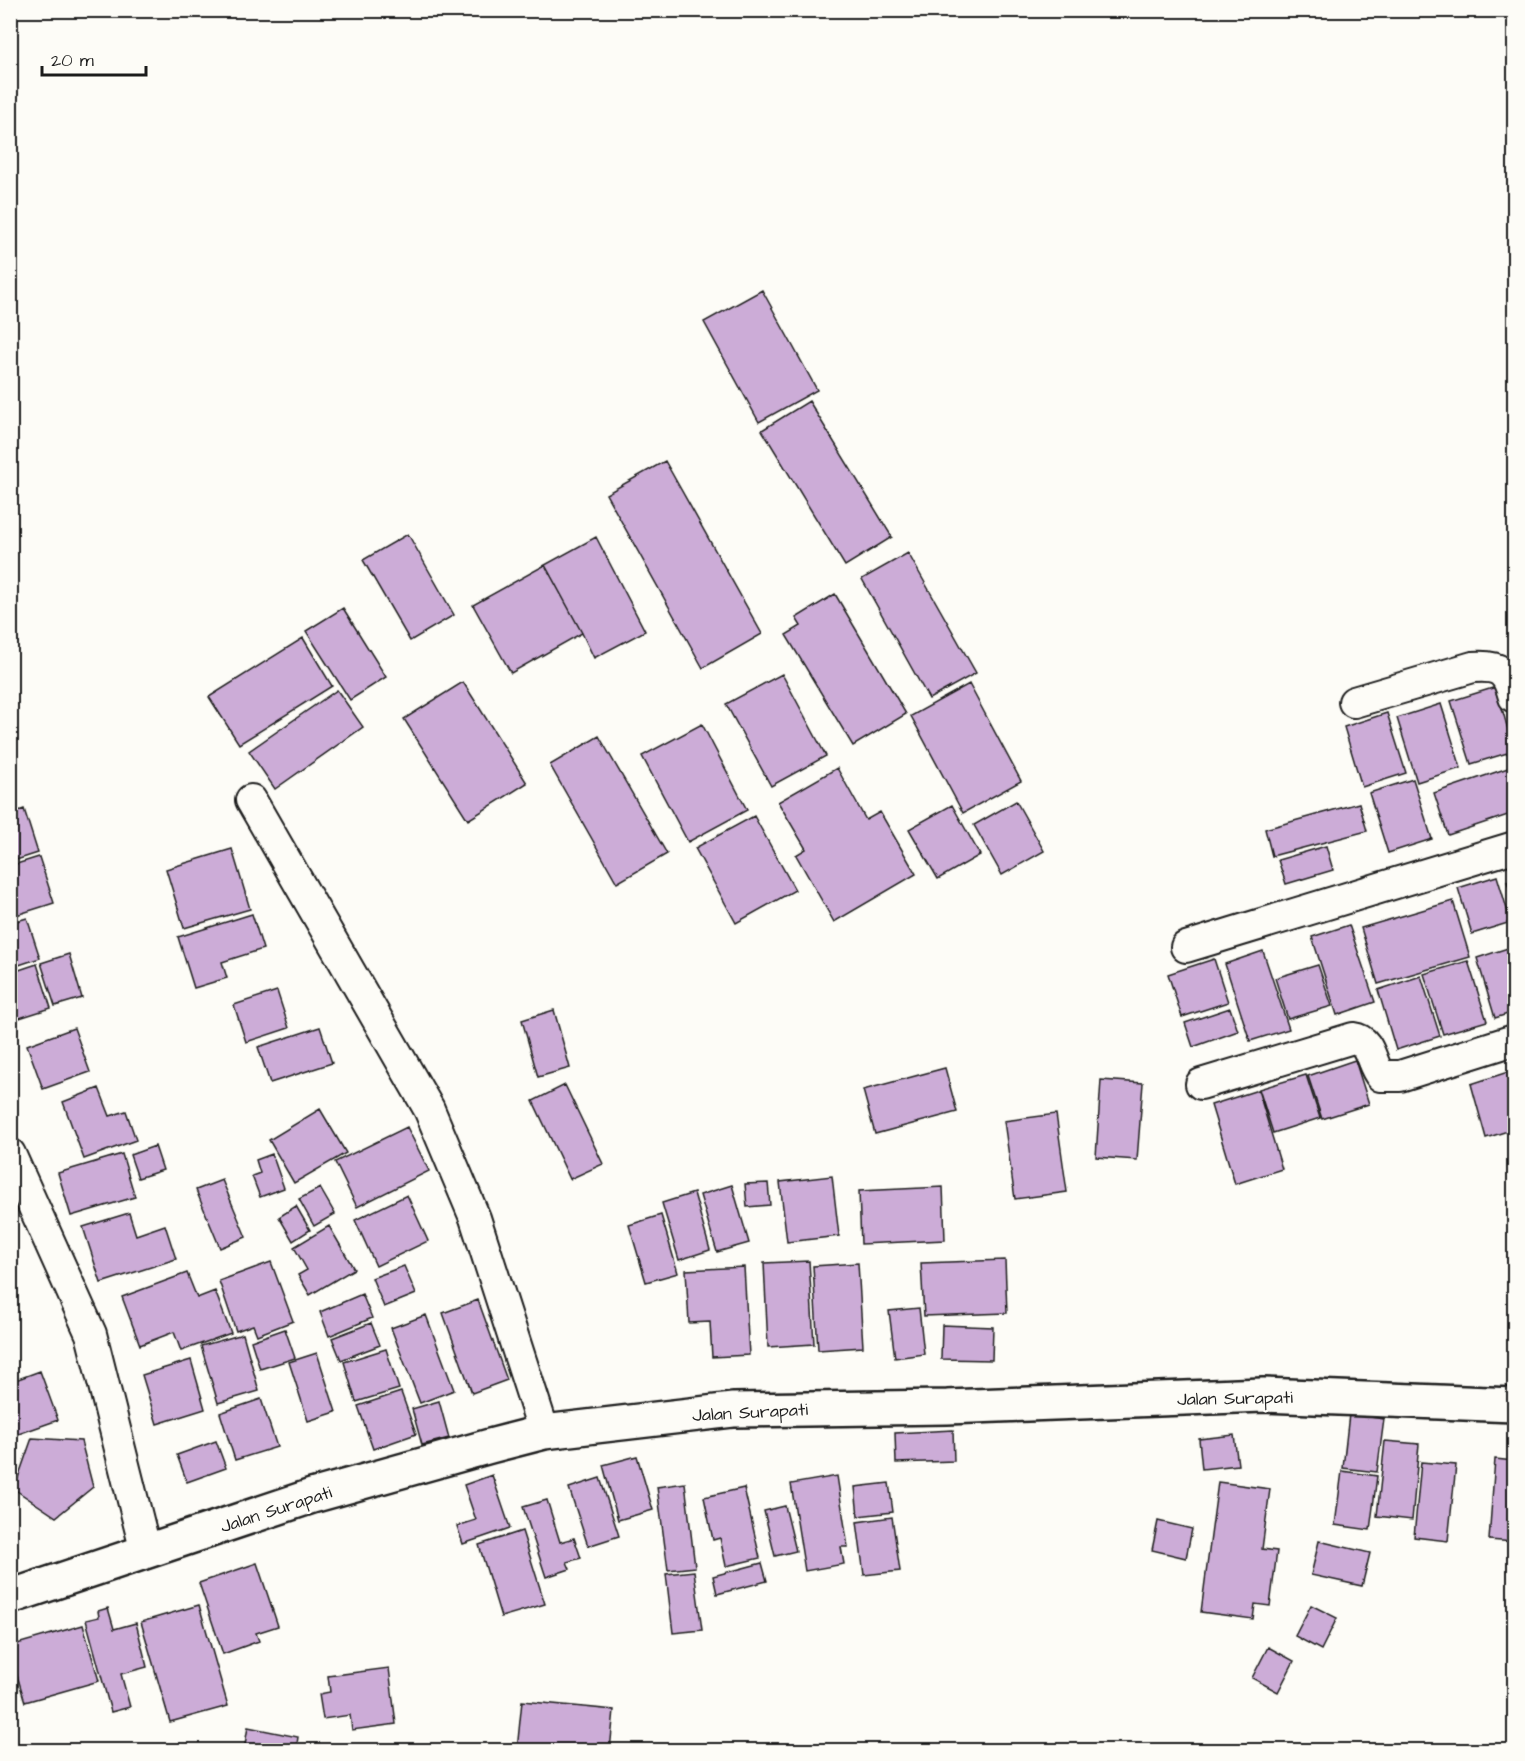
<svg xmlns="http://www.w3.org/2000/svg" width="1525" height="1761" font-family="'Architects Daughter',sans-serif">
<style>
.building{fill:#ccacd7;stroke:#1c1c1c;stroke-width:1.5}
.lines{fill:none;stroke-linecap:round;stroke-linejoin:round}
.street-casing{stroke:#1c1c1c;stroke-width:34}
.secondary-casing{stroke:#1c1c1c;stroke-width:38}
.street{stroke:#fdfcf7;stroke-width:30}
.secondary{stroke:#fdfcf7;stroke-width:33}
.labels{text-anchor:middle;stroke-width:4.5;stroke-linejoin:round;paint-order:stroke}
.street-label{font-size:18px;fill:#1c1c1c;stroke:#fdfcf7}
</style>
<rect width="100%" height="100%" fill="#fdfcf7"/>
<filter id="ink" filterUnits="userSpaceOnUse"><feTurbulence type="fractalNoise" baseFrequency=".0167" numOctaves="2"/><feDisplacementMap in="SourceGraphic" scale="12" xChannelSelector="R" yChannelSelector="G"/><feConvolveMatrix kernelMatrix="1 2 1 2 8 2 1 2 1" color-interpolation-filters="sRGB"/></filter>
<g filter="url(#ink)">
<path class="building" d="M762 290 817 390 759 422 704 322Z
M809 401 892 537 845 566 762 430Z
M665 461 762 634 703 668 606 494Z
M408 534 454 615 410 641 363 560Z
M596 537 645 631 594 658 582 633 545 565Z
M908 553 976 673 929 699 862 579Z
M545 565 582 633 511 673 473 605Z
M835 594 906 714 853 746 786 635 801 626 796 618Z
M343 608 386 677 350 700 306 631Z
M303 638 332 686 239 744 209 697Z
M782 674 826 756 771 786 726 704Z
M463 682 527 783 468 820 404 719Z
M969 684 1021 781 963 813 911 716Z
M1496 687 1514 751 1471 764 1451 701Z
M337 690 363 727 275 789 249 751Z
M1441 704 1461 768 1417 782 1397 718Z
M1387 713 1406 773 1362 787 1344 727Z
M702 724 747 810 688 842 642 756Z
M599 736 667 854 617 883 550 765Z
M1511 767 1514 777V813L1448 835 1434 793Z
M837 768 866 820 880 812 916 874 834 922 796 855 806 849 778 802Z
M1413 779 1432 839 1388 853 1369 793Z
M1016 801 1044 851 1002 875 974 825Z
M1359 803 1367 831 1272 856 1265 829Z
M952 805 980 855 938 879 909 829Z
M24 809 38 853 10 862V814Z
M754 816 795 890 736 923 695 848Z
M1326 846 1333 870 1286 884 1278 860Z
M232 849 250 909 184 928 166 869Z
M39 857 54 903 10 917V866Z
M1497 876 1511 922 1472 934 1458 888Z
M1514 879V907L1507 881Z
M1453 901 1470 957 1378 984 1361 928Z
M252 914 263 949 222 962 227 978 194 988 178 937Z
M27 918 40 958 10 968V923Z
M1349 925 1375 1002 1337 1015 1312 937Z
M1514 946V1012L1495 1018 1477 958Z
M1263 951 1289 1029 1250 1041 1225 964Z
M69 954 82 998 55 1006 41 963Z
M1214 959 1228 1002 1182 1017 1168 974Z
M1468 961 1487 1021 1443 1034 1424 974Z
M37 964 51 1008 10 1021V973Z
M1318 965 1332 1006 1288 1019 1275 978Z
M1421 976 1440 1036 1396 1050 1378 990Z
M277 991 289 1028 246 1042 234 1005Z
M1230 1008 1238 1031 1193 1047 1185 1023Z
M554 1010 570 1068 538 1077 522 1020Z
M320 1027 332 1063 270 1083 258 1047Z
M74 1028 90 1072 43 1089 27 1045Z
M1355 1060 1369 1104 1322 1119 1308 1076Z
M945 1068 957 1112 875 1134 863 1090Z
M1514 1070V1129L1486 1138 1471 1084Z
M1306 1075 1320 1118 1273 1133 1259 1089Z
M1101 1080 1143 1083 1137 1160 1096 1157Z
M565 1085 603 1164 570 1179 533 1101Z
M99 1088 110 1116 126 1111 136 1140 84 1159 63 1102Z
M1258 1090 1282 1169 1235 1184 1211 1105Z
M320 1109 346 1153 294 1183 269 1140Z
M1056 1114 1067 1192 1015 1199 1004 1121Z
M407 1127 429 1171 357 1207 335 1162Z
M155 1146 163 1170 138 1178 130 1155Z
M122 1154 135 1197 71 1216 58 1173Z
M272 1154 284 1188 260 1197 252 1176 260 1173 256 1160Z
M832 1176 839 1236 787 1242 780 1182Z
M222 1180 246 1237 220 1248 196 1190Z
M768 1183 770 1205 747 1207 745 1184Z
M732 1185 749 1243 717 1252 700 1195Z
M943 1187 945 1240 861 1244 859 1191Z
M320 1188 335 1214 314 1226 299 1199Z
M694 1193 710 1250 679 1260 662 1203Z
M407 1195 428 1241 376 1266 355 1220Z
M296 1206 310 1230 293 1241 279 1217Z
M129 1213 136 1235 165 1225 176 1259 101 1283 83 1227Z
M661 1215 678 1273 646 1282 629 1225Z
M329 1226 354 1269 310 1295 298 1275 307 1270 294 1247Z
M1005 1260 1007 1313 924 1316 921 1263Z
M809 1261 814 1344 768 1347 764 1263Z
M271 1262 293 1321 257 1335 253 1325 236 1331 219 1281Z
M858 1263 863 1347 818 1350 813 1266Z
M404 1266 416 1294 384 1307 372 1278Z
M744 1267 749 1355 712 1357 710 1322 689 1323 686 1270Z
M187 1273 197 1298 215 1291 231 1333 181 1351 174 1332 140 1345 122 1297Z
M362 1294 372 1318 329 1336 320 1312Z
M478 1300 507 1380 472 1393 443 1313Z
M919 1308 924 1354 895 1358 889 1311Z
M426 1315 454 1390 420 1403 391 1328Z
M371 1323 380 1345 341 1360 332 1338Z
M942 1325 993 1327 992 1360 941 1359Z
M285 1329 295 1358 260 1369 251 1341Z
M243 1334 259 1391 218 1403 201 1346Z
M386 1349 399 1389 356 1402 344 1362Z
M317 1353 336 1412 308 1421 289 1362Z
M191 1360 205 1409 157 1424 142 1375Z
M40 1371 58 1420 10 1437V1382Z
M401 1392 416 1434 373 1449 358 1406Z
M261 1399 277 1447 235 1460 220 1413Z
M439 1401 449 1438 422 1445 412 1409Z
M1349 1414 1384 1419 1377 1472 1343 1468Z
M953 1430 954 1461 896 1463 895 1433Z
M1234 1435 1238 1465 1202 1469 1199 1439Z
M32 1438 81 1441 93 1487 56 1517 14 1489Z
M216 1441 226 1468 187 1482 177 1455Z
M1385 1441 1419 1444 1412 1520 1377 1516Z
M637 1456 653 1510 618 1520 603 1465Z
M1495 1459 1514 1461V1542L1489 1540Z
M1421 1462 1456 1465 1448 1541 1414 1537Z
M1342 1471 1377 1476 1370 1530 1335 1525Z
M492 1475 510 1528 463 1544 457 1526 476 1520 464 1485Z
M837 1476 848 1547H841L844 1564 805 1571 791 1484Z
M600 1478 619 1536 588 1546 569 1488Z
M1218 1482 1270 1489 1262 1549 1277 1551 1270 1606 1255 1604 1253 1619 1201 1612Z
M685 1483 695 1567 668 1570 657 1487Z
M889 1483 893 1512 858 1516 855 1487Z
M744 1488 760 1558 726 1566 720 1538 713 1540 704 1497Z
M547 1500 560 1542 574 1538 581 1558 567 1562 570 1569 546 1577 523 1507Z
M785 1506 796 1551 775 1556 764 1511Z
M892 1517 900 1571 864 1575 857 1522Z
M1158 1521 1192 1529 1186 1558 1152 1550Z
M522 1531 545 1604 501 1617 479 1545Z
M1319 1541 1370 1553 1362 1586 1311 1575Z
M257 1563 278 1626 256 1633 259 1641 223 1654 199 1583Z
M762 1563 767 1581 717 1594 713 1576Z
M694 1571 702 1630 673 1633 666 1574Z
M199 1605 228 1706 170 1722 141 1622Z
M1311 1605 1337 1618 1321 1650 1295 1636Z
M108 1608 114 1629 136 1623 147 1667 121 1674 130 1707 111 1712 86 1620 99 1617 98 1611Z
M83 1625 99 1681 25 1702 10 1652V1646Z
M1268 1647 1294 1661 1278 1692 1252 1678Z
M389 1668 396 1724 352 1730 350 1715 323 1719 319 1694 330 1692 328 1676Z
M522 1701 614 1710 610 1750H517Z
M248 1727 298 1737 296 1750H244Z"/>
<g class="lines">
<defs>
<path id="street" d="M1354 702 1473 667C1500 665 1507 671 1514 697
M251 800 429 1109 475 1218 544 1432
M1186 947 1514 847
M1201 1084 1353 1038C1372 1040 1370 1064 1381 1076H1400L1514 1040
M10 1154 91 1334 146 1552"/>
<path id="secondary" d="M10 1597 312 1496 490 1446 544 1432 733 1410 947 1407 1263 1395 1514 1405"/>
</defs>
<use href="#street" class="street-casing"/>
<use href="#secondary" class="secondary-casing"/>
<use href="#street" class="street"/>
<use href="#secondary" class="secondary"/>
</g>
</g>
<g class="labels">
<g class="street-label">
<text transform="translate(1235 1398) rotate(-1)" y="6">Jalan Surapati</text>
<text transform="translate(750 1412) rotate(-3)" y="6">Jalan Surapati</text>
<text transform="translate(276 1509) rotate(-18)" y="6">Jalan Surapati</text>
</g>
</g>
<rect width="1525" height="1761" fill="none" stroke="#fdfcf7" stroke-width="36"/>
<rect x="18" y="18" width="1489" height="1725" fill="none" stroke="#1c1c1c" stroke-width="2" filter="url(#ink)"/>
<path d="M42 66v9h104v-9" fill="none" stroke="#1c1c1c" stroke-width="3"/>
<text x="51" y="66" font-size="18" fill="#1c1c1c" stroke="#fdfcf7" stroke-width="4.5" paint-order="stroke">20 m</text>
</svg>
